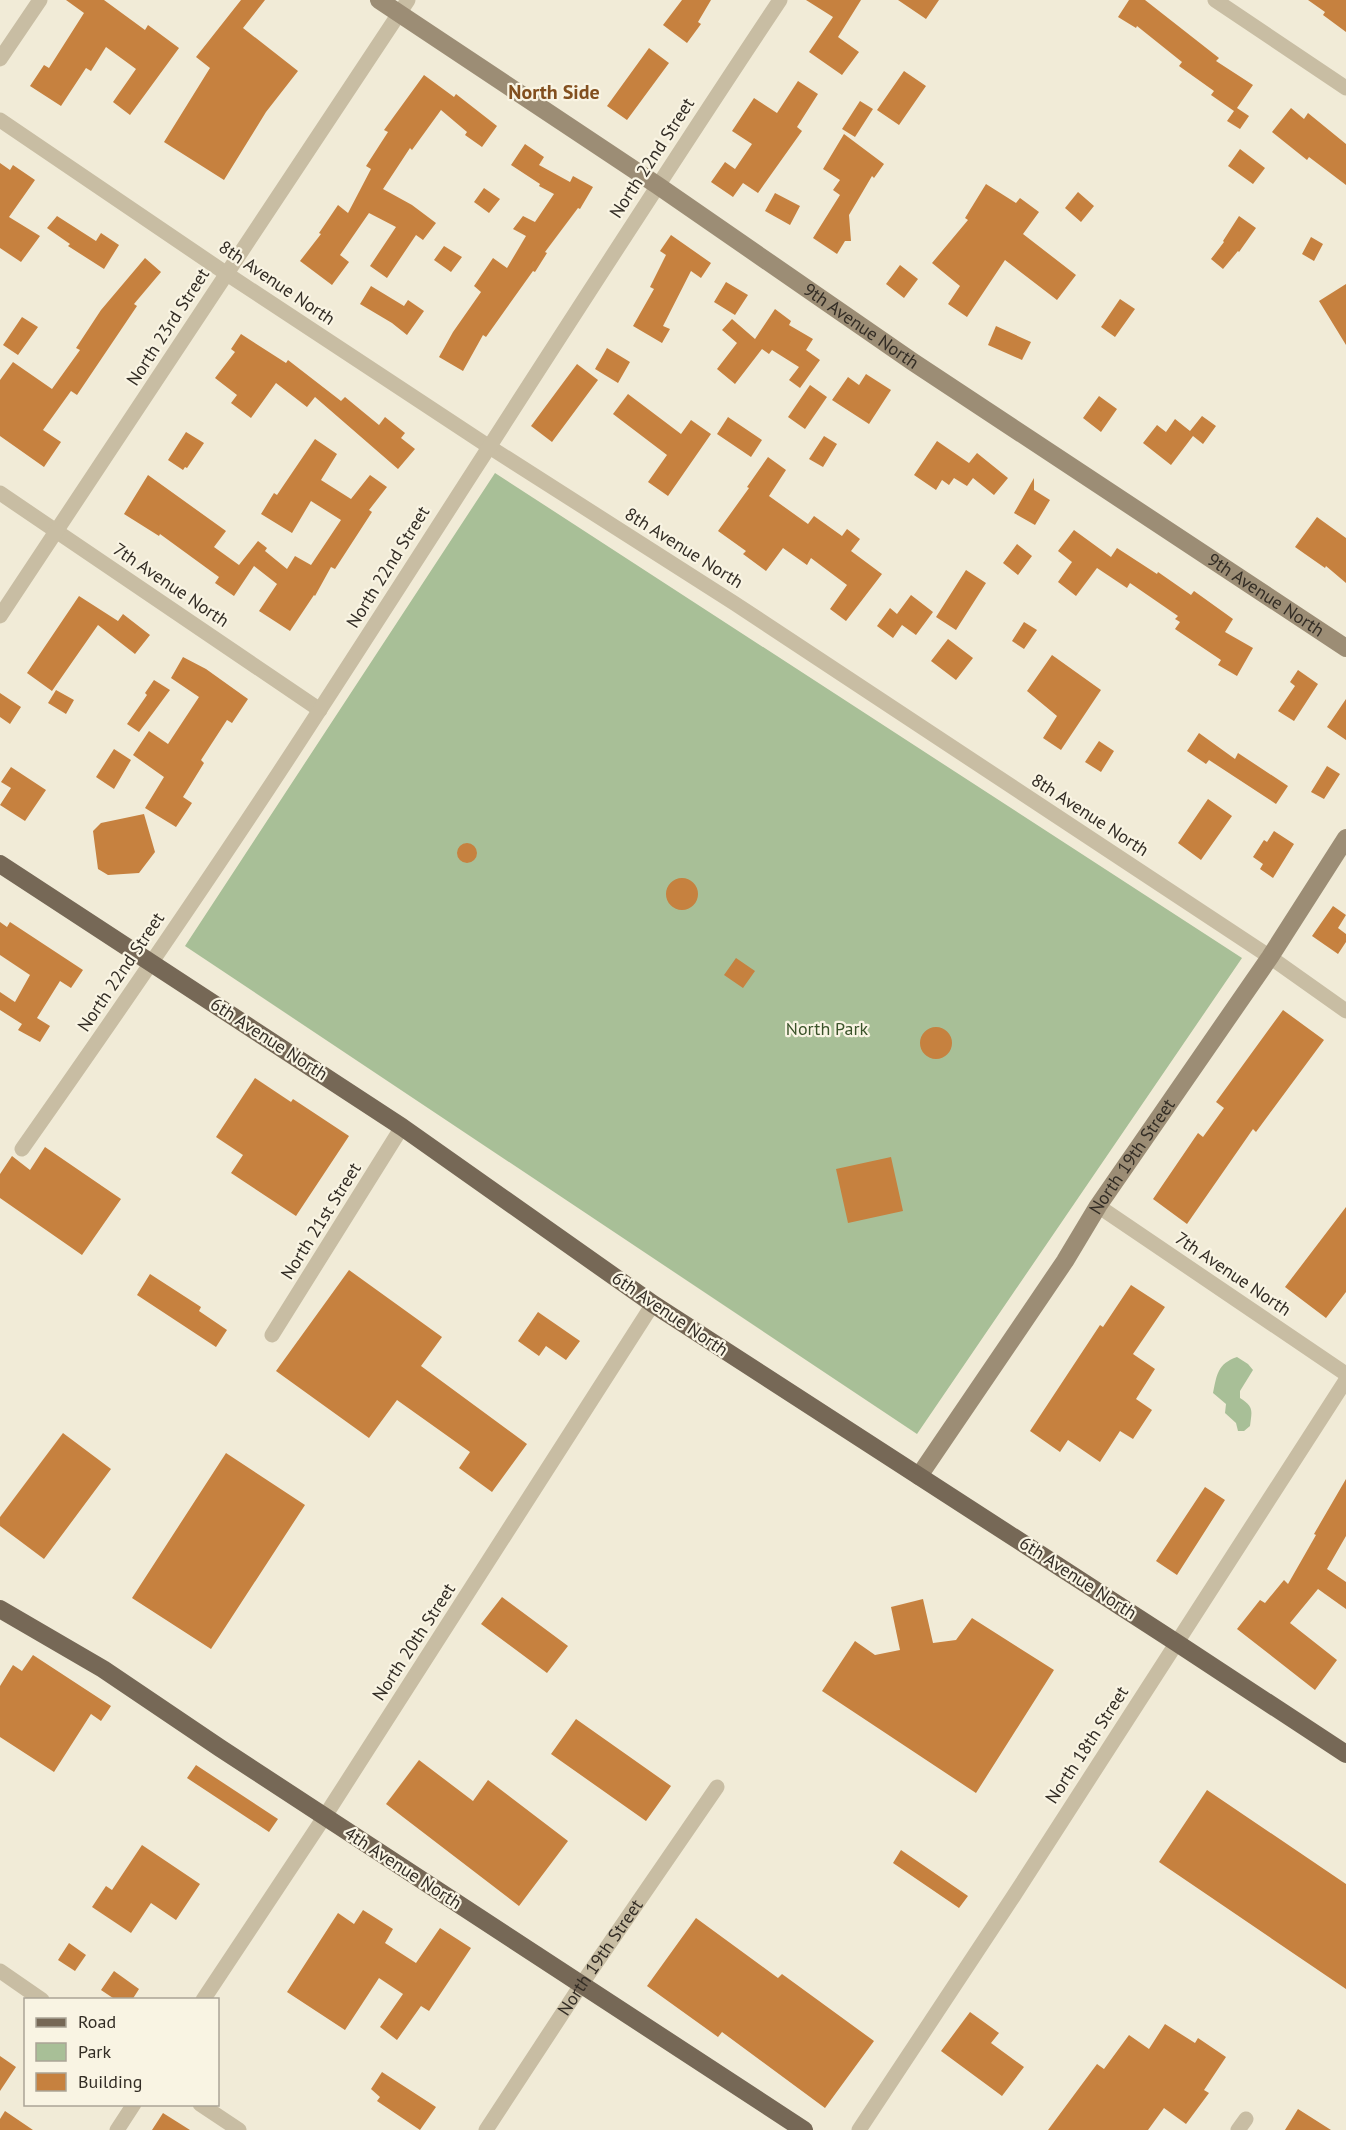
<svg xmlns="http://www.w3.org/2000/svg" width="1346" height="2130" font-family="'PT Sans',sans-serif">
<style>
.green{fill:#a8bf97}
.building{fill:#c6813f}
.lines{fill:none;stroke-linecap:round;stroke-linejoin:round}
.street{stroke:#c8bda3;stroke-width:15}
.secondary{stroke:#9c8d75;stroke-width:18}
.primary{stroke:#766856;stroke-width:18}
.labels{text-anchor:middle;stroke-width:4.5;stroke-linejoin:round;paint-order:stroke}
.street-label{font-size:18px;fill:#332d25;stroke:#f9f4e3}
.park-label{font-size:18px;fill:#395229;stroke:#f9f4e3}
.neighbourhood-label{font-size:20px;font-weight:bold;fill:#824f1e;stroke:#f9f4e3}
</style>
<rect width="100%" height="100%" fill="#f1ebd7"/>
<path class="green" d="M495 473 1242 958 917 1434 185 946Z
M1237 1357 1248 1364 1253 1370 1240 1391V1398C1254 1407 1252 1410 1250 1426L1244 1431H1238L1236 1423 1225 1413 1226 1404 1213 1393C1217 1375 1217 1364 1237 1357Z"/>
<path class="building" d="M66 0H104L145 30 148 25 179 48 130 115 113 102 136 69 106 47 91 71 86 68 61 106 30 86 44 65 49 68 84 13Z
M241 0H265L243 28 298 71 266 112 224 180 164 142 210 68 196 57Z
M682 0H711L698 22 701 24 687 43 663 25Z
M806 0H861L838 37 859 52 842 75 809 52 833 17Z
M898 0H939L926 19Z
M1129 0H1145L1219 58 1216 61 1253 85 1237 108 1249 116 1240 129 1227 121 1234 111 1211 95 1214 91 1179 66 1182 62 1137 26 1136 28 1118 17Z
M1308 0H1346V32L1323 15 1325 12Z
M649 48 669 63 627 120 607 106Z
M904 71 926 86 899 125 877 110Z
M424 75 454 97 456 94 497 126 482 147 465 135 467 132 441 110 412 150 410 148 383 189 412 205 436 223 423 240 416 235 387 278 370 266 396 227 369 213 340 255 349 262 332 285 300 261 321 234 319 233 338 205 348 213 371 169 366 166 388 132 384 130Z
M798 81 818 94 797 127 802 131 758 193 743 183 733 197 711 182 725 162 735 169 752 144 732 131 754 98 777 113Z
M860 101 873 109 855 137 842 129Z
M1291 108 1304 119 1308 113 1346 144V185L1309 157 1307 160 1272 132Z
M844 134 884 164 874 178 872 176 849 215 851 241H845L837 254 813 238 840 195 833 190 840 180 823 169Z
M525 144 544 157 539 165 570 182 573 176 593 187 580 209 578 208 545 252 547 253 535 272 533 271 486 337 483 335 463 371 439 357 453 332 481 292 474 286 493 258 507 268 526 236 513 229 523 216 535 222 554 194 539 186 540 184 511 165Z
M1240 149 1265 168 1253 184 1228 166Z
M0 163 10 170 13 165 35 180 9 217 40 236 21 262 0 248Z
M986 184 1016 203 1020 198 1039 212 1023 234 1076 275 1057 300 1005 260 967 317 948 304 960 286 932 263 968 220 965 218Z
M484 188 500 199 489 213 474 202Z
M1078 192 1094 206 1081 222 1065 208Z
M775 193 800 206 790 225 765 211Z
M57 216 96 241 101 233 119 245 104 269 68 246 70 244 47 228Z
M1239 216 1256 228 1239 252 1238 251 1223 269 1211 259 1224 242 1223 241Z
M671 235 711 263 701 278 691 271 663 326 670 329 662 343 633 326 654 289 650 287 666 255 660 251Z
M1311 237 1323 244 1314 261 1302 254Z
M444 246 462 257 451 272 434 260Z
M145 258 161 272 134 304 137 306 77 395 71 391 43 430 61 442 44 467 0 436V380L13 362 52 389 80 350 76 348 101 310Z
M900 265 918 279 904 298 886 284Z
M726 282 748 295 735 315 714 302Z
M1346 284V345L1319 301Z
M371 286 404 306 408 300 424 311 407 335 392 323 360 304Z
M1120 299 1135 309 1115 337 1101 327Z
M775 309 791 321 789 325 813 339 806 350 820 360 800 388 789 380 799 367 772 350 769 354 762 349 735 384 717 369 737 343 722 330 732 319 755 339Z
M22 317 38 327 18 355 3 345Z
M996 326 1031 342 1022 360 988 345Z
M241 334 286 363 288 360 341 401 345 397 379 425 385 417 405 433 401 438 415 449 398 469 315 397 307 407 276 383 251 418 231 403 237 395 215 378 235 352 231 349Z
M607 348 630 362 618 383 595 369Z
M577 364 598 380 552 442 531 426Z
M866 374 891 390 869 424 832 400 848 377 859 385Z
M810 385 827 397 805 429 788 417Z
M628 394 681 434 691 420 711 434 668 496 648 482 667 455 613 414Z
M1099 396 1117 409 1101 432 1083 418Z
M1202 416 1216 426 1203 444 1193 436 1171 465 1143 443 1157 425 1166 432 1175 419 1190 431Z
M728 417 762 440 751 457 717 434Z
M186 432 204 443 187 468 185 467 183 470 168 460Z
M824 436 837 444 823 467 809 459Z
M315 439 337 454 321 480 351 499 370 475 387 487 369 510 372 512 335 569 331 567 315 596 314 595 290 631 259 611 277 584 254 566 234 596 215 583 219 577 160 534 159 536 124 514 148 475 226 531 214 547 239 565 258 541 267 548 265 551 287 569 295 556 311 565 341 520 311 501 292 533 261 514 274 493 277 495Z
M937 441 969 463 977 453 1008 478 994 495 973 478 967 486 954 478 949 485 942 480 936 490 914 475Z
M768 457 786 470 769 496 808 524 814 516 842 536 847 529 860 539 851 551 882 574 846 621 830 609 847 585 811 558 807 565 783 548 766 571 743 554 746 551 718 531 749 488 747 487Z
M1034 478V490L1050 500 1035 525 1014 513Z
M1317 517 1346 538V583L1326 566 1325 568 1295 547Z
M1074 530 1111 557 1117 548 1157 574 1158 572 1191 595 1194 591 1233 619 1225 632 1253 648 1237 676 1218 665 1221 660 1175 629 1180 622 1175 619 1178 616 1130 583 1127 588 1097 568 1076 596 1058 582 1072 562 1058 551Z
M1017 544 1032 556 1018 575 1003 563Z
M966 570 986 583 956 630 936 617Z
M911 595 933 612 916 635 902 625 893 638 877 626 890 608 897 614Z
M79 596 118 621 123 614 150 635 135 654 98 625 52 691 27 673Z
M1024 622 1037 630 1024 649 1012 641Z
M948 639 973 658 956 680 931 661Z
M1052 655 1101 690 1061 750 1043 738 1057 716 1027 691Z
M183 657 206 669 248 699 232 723 227 720 201 760 204 763 183 797 192 803 176 827 145 808 164 777 133 755 149 731 168 744 199 697 171 678Z
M1298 670 1318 684 1294 721 1278 711 1295 686 1290 682Z
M154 680 170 690 139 732 127 724 147 695 145 693Z
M56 690 74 700 66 714 48 703Z
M0 693 21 707 10 724 0 717Z
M1346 699V740L1327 727Z
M1199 733 1235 759 1238 753 1288 786 1276 804 1209 760 1206 764 1187 751Z
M1099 741 1114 751 1101 772 1085 762Z
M114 749 131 760 114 789 96 777Z
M1327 766 1340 774 1324 799 1311 792Z
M11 767 46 790 25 821 0 805 11 788 1 782Z
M1208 799 1232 816 1201 860 1178 843Z
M144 814 155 852 139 873 108 875 98 869 93 831 101 823Z
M1274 831 1294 844 1273 878 1260 869 1263 864 1253 857 1264 840 1267 842Z
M457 853a10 10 0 1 1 20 0a10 10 0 1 1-20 0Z
M666 894a16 16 0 1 1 32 0a16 16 0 1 1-32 0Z
M1333 906 1346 915 1338 928 1346 934V942L1338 954 1312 936Z
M0 922 7 927 10 922 83 970 71 988 60 981 37 1018 50 1026 40 1042 18 1030 22 1024 0 1010V992L15 1002 30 975 0 955Z
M736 958 755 971 743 988 724 975Z
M1283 1010 1324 1040 1256 1132 1253 1129 1187 1224 1153 1199 1198 1133 1203 1137 1224 1108 1216 1102Z
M920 1043a16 16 0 1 1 32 0a16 16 0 1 1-32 0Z
M255 1078 291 1102 293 1099 349 1136 296 1216 231 1173 243 1155 216 1137Z
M45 1147 121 1199 82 1255 0 1198V1174L12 1156 30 1170Z
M891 1157 903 1211 848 1223 836 1169Z
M1346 1207V1292L1326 1318 1285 1287Z
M349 1270 442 1337 421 1366 527 1444 492 1492 459 1468 470 1452 397 1400 369 1438 276 1371Z
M150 1274 201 1307 199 1311 227 1330 216 1347 137 1295Z
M1131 1285 1165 1307 1133 1354 1155 1369 1136 1399 1152 1410 1133 1439 1120 1431 1100 1462 1068 1440 1060 1452 1030 1431 1100 1325 1103 1327Z
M538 1312 580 1341 566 1360 546 1346 539 1356 518 1341Z
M63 1433 111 1469 44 1559 0 1526V1517Z
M226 1453 305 1505 211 1649 132 1598Z
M1346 1479V1536L1327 1569 1346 1582V1609L1318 1589 1290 1623 1337 1660 1315 1690 1237 1629 1260 1600 1265 1603 1284 1580 1288 1584 1316 1535 1314 1534Z
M1205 1487 1225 1500 1177 1575 1156 1561Z
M502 1597 568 1646 547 1673 481 1624Z
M923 1599 933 1643 956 1640 972 1618 1054 1670 976 1793 822 1691 855 1641 875 1655 900 1650 891 1607Z
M33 1655 111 1706 101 1721 91 1714 54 1772 0 1737V1686L13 1665 22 1671Z
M576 1719 671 1786 646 1821 551 1754Z
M419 1760 473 1801 488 1780 568 1841 519 1906 386 1804Z
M196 1765 278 1819 269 1832 187 1778Z
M1207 1790 1346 1884V1989L1159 1862Z
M142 1845 200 1884 176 1920 151 1903 131 1933 92 1907 106 1886 112 1890Z
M901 1850 968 1896 959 1908 893 1863Z
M363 1910 393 1929 385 1943 416 1963 440 1928 471 1948 429 2011 421 2006 397 2040 380 2027 403 1994 379 1978 345 2030 287 1992 338 1913 354 1924Z
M696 1918 778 1978 782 1974 874 2041 825 2108 722 2032 718 2037 647 1986Z
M69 1943 86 1955 75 1971 58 1960Z
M114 1971 139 1989 132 2000H116L101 1990Z
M970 2012 999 2033 991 2043 1024 2067 1002 2096 941 2051Z
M1165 2024 1195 2043 1198 2038 1226 2057 1204 2090 1209 2093 1186 2124 1164 2108 1148 2130H1048L1097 2064 1104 2069 1129 2035 1149 2049Z
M0 2056 16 2067 0 2091Z
M382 2072 436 2107 420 2130 377 2101 380 2097 371 2089Z
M1298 2109 1331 2130H1285Z
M5 2111 33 2130H0V2119Z
M163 2113 190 2130H152Z"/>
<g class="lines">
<g class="street">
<path d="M1215 0 1346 88"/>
<path d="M0 59 40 0"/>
<path d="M0 120 227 274 488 446 734 603 1270 957 1346 1011"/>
<path d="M0 493 320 710"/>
<path d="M0 616 408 0"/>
<path d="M22 1149C124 1004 225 857 321 708 474 472 624 234 780 0"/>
<path d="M1098 1206 1346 1374"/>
<path d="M272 1335 402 1127"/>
<path d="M0 1971 42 2000"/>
<path d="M203 2000 325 1816 653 1304"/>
<path d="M200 2104 239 2130"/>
<path d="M117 2130 134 2104"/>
<path id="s1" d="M486 2130 581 1985 717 1787"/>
<path d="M859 2130 1013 1897 1346 1380"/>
<path d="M1238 2130 1246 2119"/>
</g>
<g class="secondary">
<path id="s2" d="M379 0 657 185 913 362 1346 648"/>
<path id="s3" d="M919 1476 1065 1261 1098 1206 1270 957 1346 838"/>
</g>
<path class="primary" d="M0 864 402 1127 653 1304 1177 1643 1346 1754
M0 1609 103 1669 220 1748 804 2130"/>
</g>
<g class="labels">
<g class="street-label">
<text transform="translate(652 158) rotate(-57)" y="6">North 22nd Street</text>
<text transform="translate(277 283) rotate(34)" y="6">8th Avenue North</text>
<text dy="6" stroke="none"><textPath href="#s2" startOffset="582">9th Avenue North</textPath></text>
<text transform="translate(168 327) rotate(-57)" y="6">North 23rd Street</text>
<text transform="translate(684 548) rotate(32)" y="6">8th Avenue North</text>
<text transform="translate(388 567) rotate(-58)" y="6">North 22nd Street</text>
<text transform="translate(171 585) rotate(34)" y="6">7th Avenue North</text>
<text dy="6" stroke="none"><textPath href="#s2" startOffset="1068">9th Avenue North</textPath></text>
<text transform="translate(1090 815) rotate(33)" y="6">8th Avenue North</text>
<text transform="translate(121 972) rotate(-56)" y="6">North 22nd Street</text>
<text transform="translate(269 1039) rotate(33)" y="6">6th Avenue North</text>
<text dy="6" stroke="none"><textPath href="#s3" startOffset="384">North 19th Street</textPath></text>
<text transform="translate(321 1221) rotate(-58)" y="6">North 21st Street</text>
<text transform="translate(1233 1274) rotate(34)" y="6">7th Avenue North</text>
<text transform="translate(670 1314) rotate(34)" y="6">6th Avenue North</text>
<text transform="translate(1078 1578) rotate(33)" y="6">6th Avenue North</text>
<text transform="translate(414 1642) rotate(-57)" y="6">North 20th Street</text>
<text transform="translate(1087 1745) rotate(-57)" y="6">North 18th Street</text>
<text transform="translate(403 1868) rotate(33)" y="6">4th Avenue North</text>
<text dy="6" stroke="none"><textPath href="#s1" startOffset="207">North 19th Street</textPath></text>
</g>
<g class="park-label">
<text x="827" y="1035">North Park</text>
</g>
<g class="neighbourhood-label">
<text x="554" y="99">North Side</text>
</g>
</g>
<rect x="24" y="1998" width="195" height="108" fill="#f9f4e3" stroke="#aaa497" stroke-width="1.5"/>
<rect x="36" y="2018" width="30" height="9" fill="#766856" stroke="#aaa497" stroke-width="1.5"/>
<text x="78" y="2028" font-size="18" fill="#332d25">Road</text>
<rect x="36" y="2043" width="30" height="18" fill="#a8bf97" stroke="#aaa497" stroke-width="1.5"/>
<text x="78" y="2058" font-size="18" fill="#332d25">Park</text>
<rect x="36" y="2073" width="30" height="18" fill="#c6813f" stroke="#aaa497" stroke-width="1.5"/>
<text x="78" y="2088" font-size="18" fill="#332d25">Building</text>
</svg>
